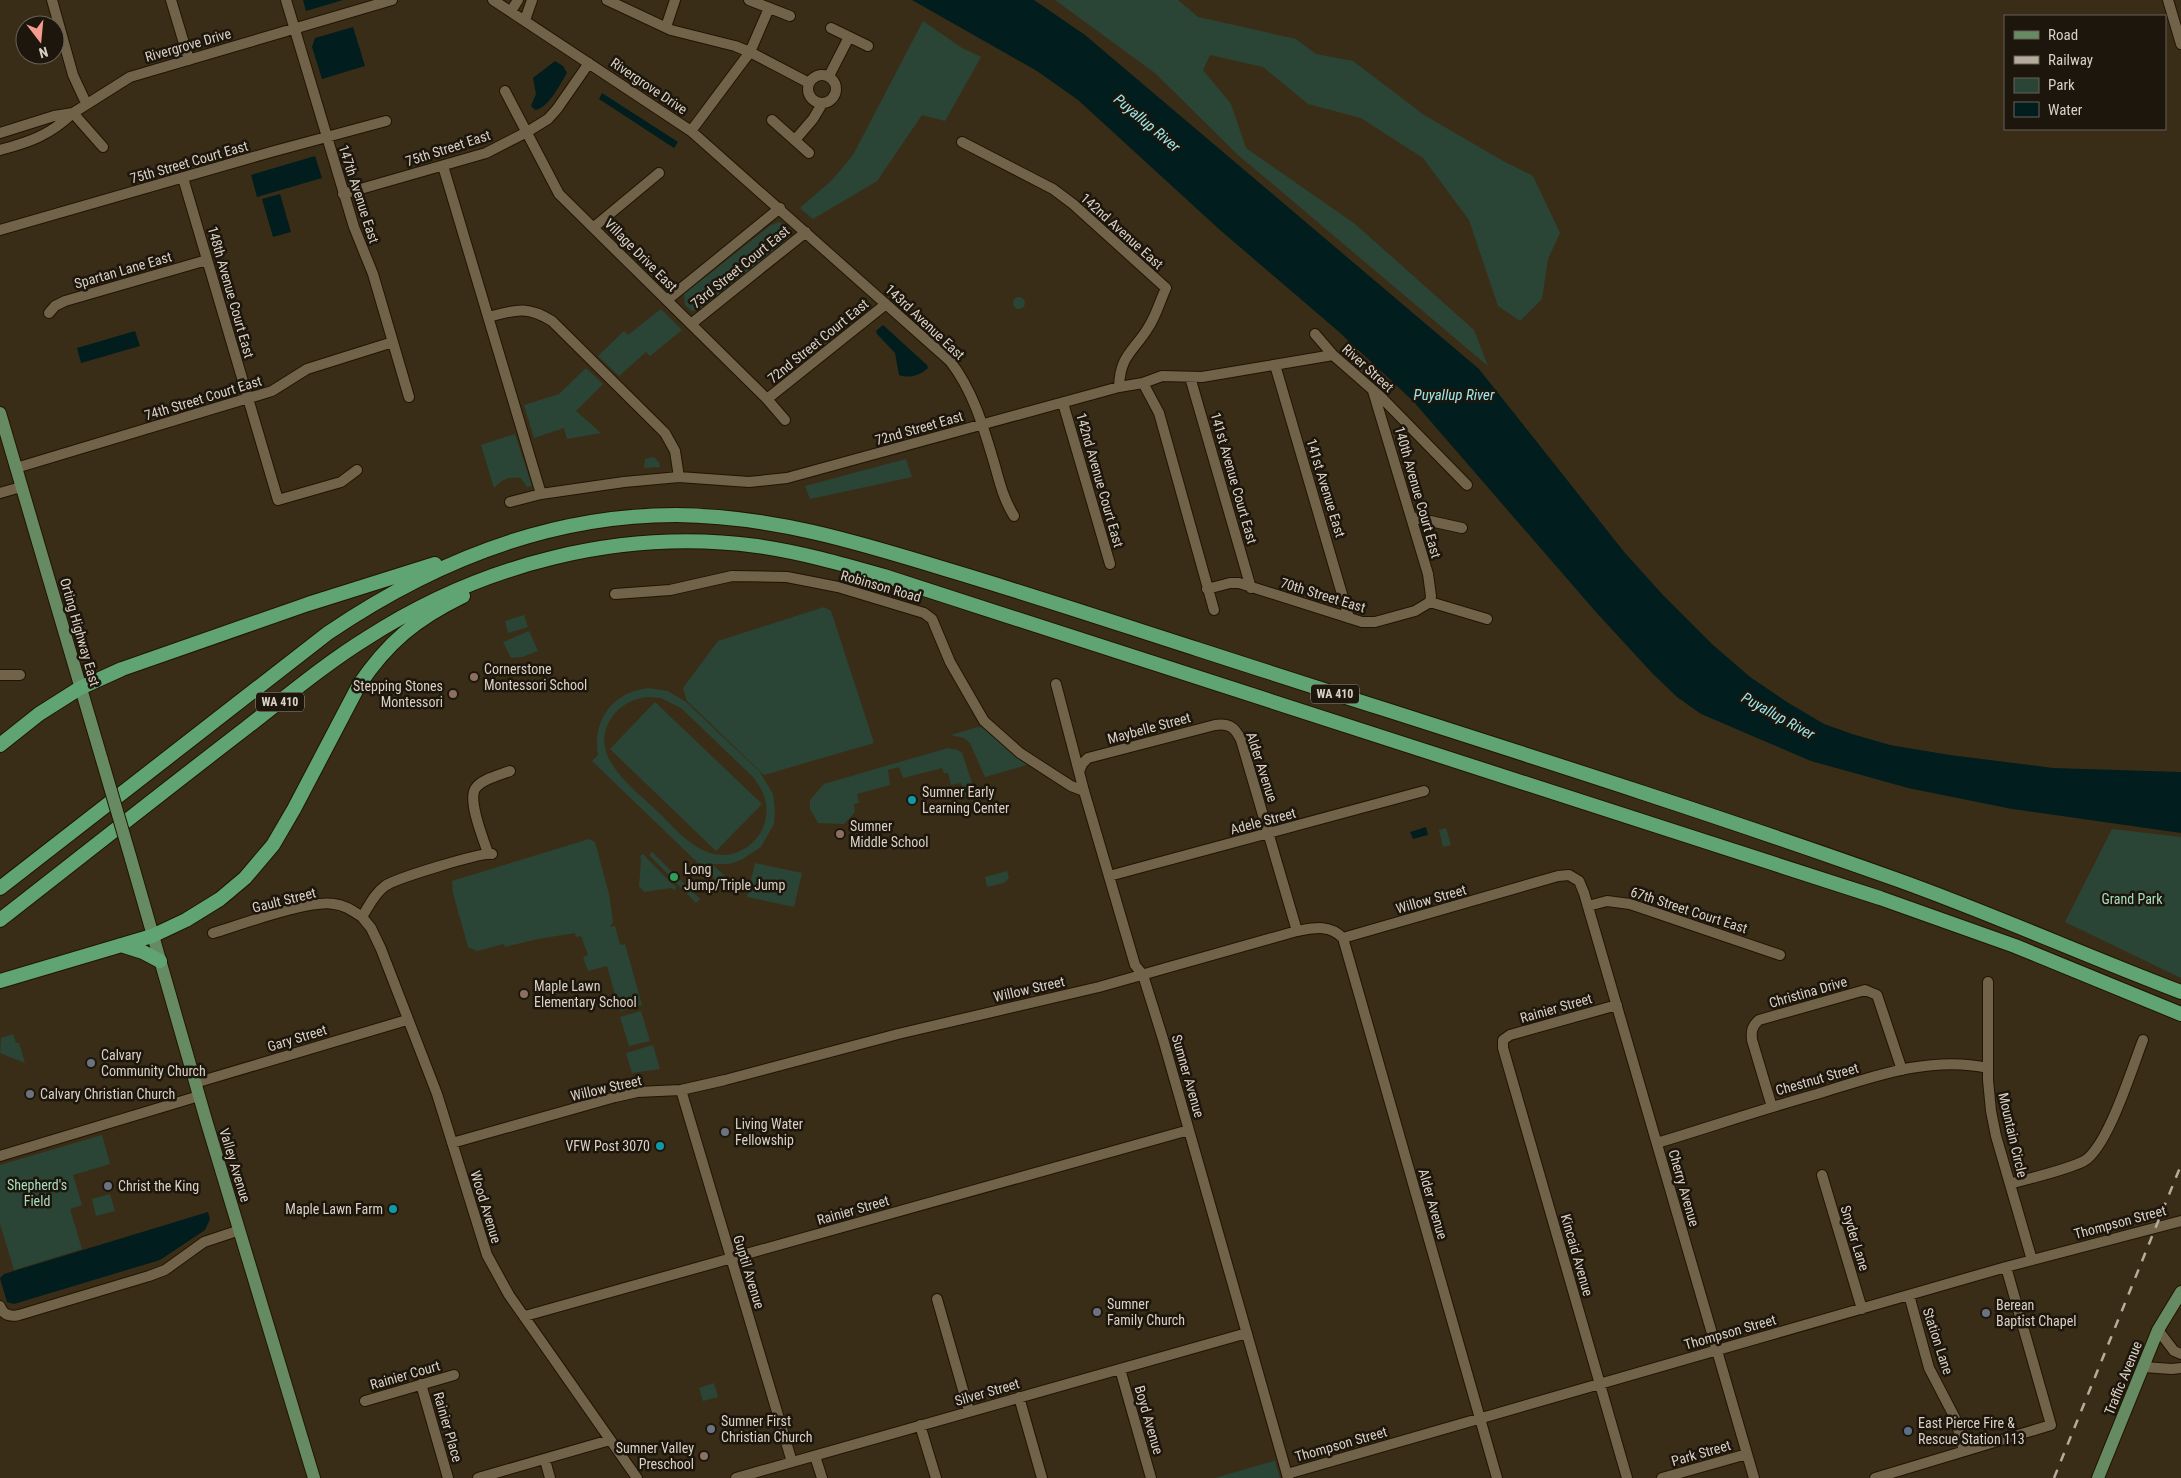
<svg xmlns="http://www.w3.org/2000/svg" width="2181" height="1478" font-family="'Roboto Condensed',sans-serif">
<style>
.green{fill:#2a4536;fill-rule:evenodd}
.water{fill:#011d1e}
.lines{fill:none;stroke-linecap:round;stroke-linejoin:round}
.minor-casing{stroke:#211501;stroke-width:12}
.major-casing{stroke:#211501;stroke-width:14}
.highway-casing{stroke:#211501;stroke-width:16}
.minor{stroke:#71624a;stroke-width:10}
.major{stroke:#668a62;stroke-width:12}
.highway{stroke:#5fa472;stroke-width:14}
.rail{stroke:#b6ac9d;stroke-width:2.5;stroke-dasharray:9 9;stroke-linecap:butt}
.major-bridge-casing{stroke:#211501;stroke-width:14;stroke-linecap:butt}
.major-bridge{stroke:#668a62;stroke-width:12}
.education-dot{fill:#8d6e63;stroke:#1d160d;stroke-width:2}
.culture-dot{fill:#0f9aa8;stroke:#1d160d;stroke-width:2}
.leisure-dot{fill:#2e9e5b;stroke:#1d160d;stroke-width:2}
.worship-dot{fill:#6b7280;stroke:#1d160d;stroke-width:2}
.service-dot{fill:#5c6f8a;stroke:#1d160d;stroke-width:2}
.labels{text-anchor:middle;stroke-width:5;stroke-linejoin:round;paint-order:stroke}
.shield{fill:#1d160d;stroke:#a1998d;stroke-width:1}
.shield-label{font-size:12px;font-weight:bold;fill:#dad1c4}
.street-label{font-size:14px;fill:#dad1c4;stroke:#1d160d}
.poi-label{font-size:14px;fill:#dad1c4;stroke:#1d160d;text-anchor:start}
.park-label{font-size:14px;fill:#a7dfc0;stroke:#1d160d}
.water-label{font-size:15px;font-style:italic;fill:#9de7e9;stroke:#1d160d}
</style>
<rect width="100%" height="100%" fill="#3a2d17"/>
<path class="green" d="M1055 0H1178L1198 17 1296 39 1316 54 1353 61 1424 115 1505 162 1533 176 1560 233 1548 259 1542 299 1520 321 1498 306 1469 220 1423 158 1361 118 1308 104 1263 67 1210 55 1203 70 1231 104 1246 148 1355 224 1474 330 1488 366 1237 154 1155 73Z
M923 21 962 48 981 57 945 121 922 115 877 181 813 219 800 208 832 180 853 155Z
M779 222 789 227 791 239 702 310 692 311 685 305 684 294 771 225Z
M1013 303a6 6 0 1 1 12 0a6 6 0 1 1-12 0Z
M661 309 682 330 650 356 646 352 619 376 598 356 624 331 628 335Z
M586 368 603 384 576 411 601 433 567 439 564 428 534 438 524 405 559 394Z
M515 434 532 486 527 487 521 478C508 476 503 479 494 488L481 445Z
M654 457 659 462 660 467 644 468 645 459Z
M906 459 912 477 810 499 805 486Z
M824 607 831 611 874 743 764 775 687 701 683 688 718 641Z
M524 615 528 627 508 633 505 621Z
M529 631 538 651 522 657 511 658 503 642Z
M648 688 668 691 686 702 760 772 773 794 775 811 774 824 761 847 741 860 729 864H712L728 879 722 886 592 761 598 755C592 720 613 692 648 688ZM647 697 661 698 681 708 753 777C766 793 771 811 762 830 757 840 748 848 738 852 703 865 678 831 656 810 632 787 586 755 612 717 621 705 632 699 647 697Z
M655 702 762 804 716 851 610 749Z
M978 727 987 728 1030 764 985 777 970 743 964 738 951 735Z
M948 748 958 750 962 753 976 795 965 797 961 783 951 785 948 773H944L942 768 903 778 899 767 888 770 890 785 857 794 859 803 854 804 855 812 844 824 818 823 810 809V800L824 784Z
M1446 828 1451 845 1443 847 1439 830Z
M2112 829 2181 837V978L2065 922Z
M589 839 595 842 609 894 613 922 610 927 615 926 620 945 625 944 642 1005 620 1011 607 966 588 971 583 957 588 955 581 936 576 937 575 933 538 939 505 947 504 944 477 951 468 947 453 893 452 881Z
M652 852 700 899 696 903 649 855Z
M643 854 672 884 676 886 675 890 671 888 644 892 639 886 641 860 640 856Z
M755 863 802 873 794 907 747 897Z
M1007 871 1009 878 1004 883 987 887 985 877Z
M641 1011 650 1041 629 1046 620 1017Z
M13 1034 16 1043H19L25 1063 0 1053 1 1038Z
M653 1045 660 1069 632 1073 626 1053Z
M102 1135 110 1164 73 1175 82 1205 70 1209 82 1249 14 1270 0 1224V1165Z
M110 1194 115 1211 96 1216 92 1199Z
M714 1383 718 1397 703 1401 699 1388Z
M1275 1461 1280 1478H1215L1274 1461Z"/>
<path class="water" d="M303 0H343L306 11Z
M912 0H1034L1085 35 1479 369 1625 553 1663 595 1712 644 1750 677 1787 702 1824 724 1852 734 1890 745 1950 755 2053 768 2181 772V833L2012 809 1908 788 1811 761 1701 714 1677 697 1652 673 1595 611 1413 401 1338 331 1220 230 1078 100 1037 71Z
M353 27 365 66 322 79 312 47 315 38Z
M555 61 563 66 567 73C560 84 549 108 535 110L531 106 536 94 533 78Z
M602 93 678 142 674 148 599 99Z
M315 156 322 178 257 197 251 175Z
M280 194 291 232 273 237 262 199Z
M883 325 927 365 928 368C921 375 909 379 899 375L895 353 877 334 876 331Z
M135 331 140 346 81 363 77 348Z
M1426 827 1428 835 1413 839 1410 832Z
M208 1212 210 1219 205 1230 160 1260 14 1304 7 1302 0 1278 4 1274Z"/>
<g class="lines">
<defs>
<path id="minor" d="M52 0 73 75 86 103
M171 0 189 60
M286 0 354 227 373 274 409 397
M493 0 691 131 950 361C974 392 984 429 995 466 1000 484 1004 500 1014 516
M607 0 671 30 735 46 750 52 809 83
M749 0 790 16
M2168 0 2181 44
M511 11 518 0
M525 20 532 0
M666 27 675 0
M831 28 868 46
M808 89a14 14 0 1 1 28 0a14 14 0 1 1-28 0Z
M829 76 849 37
M505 91 559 194 767 399 785 420
M73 113 103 147
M772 120 809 153
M691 131 750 52 769 8
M0 133 54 116 73 113 130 77 392 0
M795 140 813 119 822 104
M962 142 1053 189 1073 204 1166 288C1160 301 1156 316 1148 328 1134 351 1120 355 1119 387
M0 150C30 142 50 135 73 113
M443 166 541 494
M183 178 278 500 341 482 357 470
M343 194 486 153 527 132 548 119 557 109 589 63
M594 227 659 173
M0 230 271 152 386 121
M667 300 780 208
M49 313 55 306 65 301 207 260
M488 317C515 310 527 305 552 321L665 433 675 451 679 477
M691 324 806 232
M1315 334 1333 355 1381 397 1467 485
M1275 365 1349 618
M1190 377 1251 588
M1143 383 1159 413 1214 610
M1373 391 1428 574 1431 596 1430 602
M767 399 886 304
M1063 403 1110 564
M16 468 272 391 307 369 393 342
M0 493 21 487
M510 502 541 494 624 482 679 477 749 482 787 478 1119 387 1143 383 1162 376 1202 377 1333 355
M1412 517 1462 528
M1207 589 1230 583H1239L1362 622H1375L1415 611 1430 602
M615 594 670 590 732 576 787 577 838 587 924 613 932 619 950 662 984 721 1020 753 1071 786 1084 791
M1430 602 1487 619
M0 675H20
M1056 684 1084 791 1135 965 1143 975 1163 1039 1288 1478
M1079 772 1082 764 1088 758 1215 725C1229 723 1235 727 1241 740L1297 931
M488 853C483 838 468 802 475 789 481 779 500 775 510 771
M1109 876 1424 791
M1588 906 1607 901 1630 904 1780 955
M362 917 371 928 381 949 437 1094 487 1255 509 1295 637 1478
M213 933C240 925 310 899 334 904 345 905 353 911 362 917 369 906 374 894 385 886 394 879 481 852 492 854
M1343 938 1497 1478
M1988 982V1080L1991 1111 1996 1136 2032 1260
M1617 1005 1510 1035 1503 1040V1048L1627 1478
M195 1083 407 1020
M681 1090 792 1462
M1772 1107 1752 1040C1751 1031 1752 1026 1759 1020L1865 990 1877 995 1902 1070
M452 1143 615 1097 637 1092 681 1090 725 1080 898 1034 1099 987 1297 931C1314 928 1329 924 1343 938L1558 876 1569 875 1579 881 1584 893 1754 1478
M1657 1143C1710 1127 1763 1109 1817 1094 1872 1077 1930 1055 1988 1068
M0 1156 199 1096
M1822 1175 1862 1309
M2010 1184C2030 1178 2067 1170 2084 1161 2108 1147 2132 1068 2143 1040
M1909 1295 1929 1368 1955 1418 1964 1451
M937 1299 969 1411
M0 1306C3 1315 10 1317 19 1315L149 1276 165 1270 204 1242 240 1230
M525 1316 1189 1130
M2158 1330 2174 1351 2181 1354
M2144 1367 2172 1369 2181 1368
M1120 1369 1151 1478
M421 1384 448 1478
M1019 1397 1042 1478
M365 1401 454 1375
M920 1425 936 1478
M815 1456 822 1478
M545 1460 550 1478
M1287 1474 2006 1267 2181 1221
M478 1478 610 1440
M736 1478 1247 1333
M1662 1478 1747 1454
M1875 1478 2051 1425 2006 1267"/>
<path id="major" d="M0 413 102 760
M131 859 206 1120 314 1478
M2098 1478 2158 1330 2181 1292"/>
<path id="highway" d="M0 745 39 714 80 688 122 669 308 604 435 564
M0 888 328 633C431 563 549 515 676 515 771 516 854 541 945 569 1029 594 1113 622 1197 649 1431 725 1666 797 1898 880 1993 914 2086 956 2181 992
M0 920C82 856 164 791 246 728 286 697 325 664 367 638 482 564 620 528 757 546 800 552 842 564 884 576L1880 898 2015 946 2181 1014
M121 945 143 952 160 961
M0 981 152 936 186 920 220 899 245 878 273 845 294 809 359 685C388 642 416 619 463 596"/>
</defs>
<use href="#minor" class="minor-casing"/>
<use href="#major" class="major-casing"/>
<use href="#highway" class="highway-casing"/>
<use href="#minor" class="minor"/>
<use href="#major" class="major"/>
<use href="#highway" class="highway"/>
<path class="rail" d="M2054 1478 2181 1165"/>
<defs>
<path id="major-bridge" d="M102 760 131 859"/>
</defs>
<use href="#major-bridge" class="major-bridge-casing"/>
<use href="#major-bridge" class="major-bridge"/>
</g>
<g class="education-dot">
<circle cx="474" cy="677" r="5"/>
<circle cx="453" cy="694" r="5"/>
<circle cx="840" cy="834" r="5"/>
<circle cx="524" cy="994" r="5"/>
<circle cx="704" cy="1456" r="5"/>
</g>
<g class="culture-dot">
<circle cx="912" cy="800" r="5"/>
<circle cx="660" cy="1146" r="5"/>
<circle cx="393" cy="1209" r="5"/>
</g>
<circle class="leisure-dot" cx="674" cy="877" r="5"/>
<g class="worship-dot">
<circle cx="91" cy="1063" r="5"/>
<circle cx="30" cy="1094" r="5"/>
<circle cx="725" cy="1132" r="5"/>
<circle cx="108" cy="1186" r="5"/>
<circle cx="1097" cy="1312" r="5"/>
<circle cx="1986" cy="1313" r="5"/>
<circle cx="711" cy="1429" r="5"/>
</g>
<circle class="service-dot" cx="1908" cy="1431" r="5"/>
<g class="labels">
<g class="shield">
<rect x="1311" y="684.5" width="48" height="19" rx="4"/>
<rect x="256" y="692.5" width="48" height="19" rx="4"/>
</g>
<g class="shield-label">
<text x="1335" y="698">WA 410</text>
<text x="280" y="706">WA 410</text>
</g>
<g class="street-label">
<text transform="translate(188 45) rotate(-16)" y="5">Rivergrove Drive</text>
<text transform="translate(649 86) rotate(34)" y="5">Rivergrove Drive</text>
<text transform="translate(448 148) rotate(-18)" y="5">75th Street East</text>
<text transform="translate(189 162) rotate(-16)" y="5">75th Street Court East</text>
<text transform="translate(359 194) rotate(72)" y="5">147th Avenue East</text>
<text transform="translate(1122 231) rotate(42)" y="5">142nd Avenue East</text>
<text transform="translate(641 255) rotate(45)" y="5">Village Drive East</text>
<text transform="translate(740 267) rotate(-39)" y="5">73rd Street Court East</text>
<text transform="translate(123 270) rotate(-16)" y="5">Spartan Lane East</text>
<text transform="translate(231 292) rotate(74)" y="5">148th Avenue Court East</text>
<text transform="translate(925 322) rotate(43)" y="5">143rd Avenue East</text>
<text transform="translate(818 341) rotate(-39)" y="5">72nd Street Court East</text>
<text transform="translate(1368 368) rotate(42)" y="5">River Street</text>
<text transform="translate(203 398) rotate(-17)" y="5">74th Street Court East</text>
<text transform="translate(919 428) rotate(-16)" y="5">72nd Street East</text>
<text transform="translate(1234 478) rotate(74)" y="5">141st Avenue Court East</text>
<text transform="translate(1100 480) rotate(74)" y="5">142nd Avenue Court East</text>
<text transform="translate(1326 488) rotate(73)" y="5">141st Avenue East</text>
<text transform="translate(1418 492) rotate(74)" y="5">140th Avenue Court East</text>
<text transform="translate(881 586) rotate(16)" y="5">Robinson Road</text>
<text transform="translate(1323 595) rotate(17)" y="5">70th Street East</text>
<text transform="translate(80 632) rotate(74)" y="5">Orting Highway East</text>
<text transform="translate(1149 728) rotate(-15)" y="5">Maybelle Street</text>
<text transform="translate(1262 767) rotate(72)" y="5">Alder Avenue</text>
<text transform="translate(1263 821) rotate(-15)" y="5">Adele Street</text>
<text transform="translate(1431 899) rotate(-16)" y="5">Willow Street</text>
<text transform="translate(284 900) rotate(-14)" y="5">Gault Street</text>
<text transform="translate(1689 910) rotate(18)" y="5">67th Street Court East</text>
<text transform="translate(1029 989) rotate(-13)" y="5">Willow Street</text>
<text transform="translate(1808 992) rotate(-16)" y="5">Christina Drive</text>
<text transform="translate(1556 1008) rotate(-16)" y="5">Rainier Street</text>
<text transform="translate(297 1038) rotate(-17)" y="5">Gary Street</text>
<text transform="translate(1188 1076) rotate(74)" y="5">Sumner Avenue</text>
<text transform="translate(1817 1079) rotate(-16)" y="5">Chestnut Street</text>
<text transform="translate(606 1088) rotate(-13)" y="5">Willow Street</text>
<text transform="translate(2013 1135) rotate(77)" y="5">Mountain Circle</text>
<text transform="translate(235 1165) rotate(73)" y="5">Valley Avenue</text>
<text transform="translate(1684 1188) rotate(74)" y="5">Cherry Avenue</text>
<text transform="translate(1433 1204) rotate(74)" y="5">Alder Avenue</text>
<text transform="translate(486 1207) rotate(73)" y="5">Wood Avenue</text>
<text transform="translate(853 1210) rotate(-16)" y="5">Rainier Street</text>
<text transform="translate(2120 1222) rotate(-15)" y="5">Thompson Street</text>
<text transform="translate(1855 1238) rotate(73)" y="5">Snyder Lane</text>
<text transform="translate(1577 1255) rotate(74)" y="5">Kincaid Avenue</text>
<text transform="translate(749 1272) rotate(73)" y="5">Guptil Avenue</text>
<text transform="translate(1730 1332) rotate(-16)" y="5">Thompson Street</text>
<text transform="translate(1938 1341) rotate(72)" y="5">Station Lane</text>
<text transform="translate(405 1375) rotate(-16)" y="5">Rainier Court</text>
<text transform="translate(2123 1378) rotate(-68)" y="5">Traffic Avenue</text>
<text transform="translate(987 1392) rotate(-16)" y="5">Silver Street</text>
<text transform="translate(1149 1420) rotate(74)" y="5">Boyd Avenue</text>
<text transform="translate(448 1427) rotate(74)" y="5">Rainier Place</text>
<text transform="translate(1341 1444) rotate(-16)" y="5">Thompson Street</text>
<text transform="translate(1701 1453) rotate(-16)" y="5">Park Street</text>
</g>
<g class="poi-label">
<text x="484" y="674">Cornerstone<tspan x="484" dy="16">Montessori School</tspan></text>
<text x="443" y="691" text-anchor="end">Stepping Stones<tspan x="443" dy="16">Montessori</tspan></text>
<text x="922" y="797">Sumner Early<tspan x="922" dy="16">Learning Center</tspan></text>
<text x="850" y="831">Sumner<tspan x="850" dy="16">Middle School</tspan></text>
<text x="684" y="874">Long<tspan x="684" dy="16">Jump/Triple Jump</tspan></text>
<text x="534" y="991">Maple Lawn<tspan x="534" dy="16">Elementary School</tspan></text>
<text x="101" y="1060">Calvary<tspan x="101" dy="16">Community Church</tspan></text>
<text x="40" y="1099">Calvary Christian Church</text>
<text x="735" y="1129">Living Water<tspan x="735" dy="16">Fellowship</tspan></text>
<text x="650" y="1151" text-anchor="end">VFW Post 3070</text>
<text x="118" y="1191">Christ the King</text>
<text x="383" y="1214" text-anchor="end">Maple Lawn Farm</text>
<text x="1107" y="1309">Sumner<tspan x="1107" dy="16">Family Church</tspan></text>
<text x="1996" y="1310">Berean<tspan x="1996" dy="16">Baptist Chapel</tspan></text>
<text x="721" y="1426">Sumner First<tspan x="721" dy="16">Christian Church</tspan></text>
<text x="1918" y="1428">East Pierce Fire &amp;<tspan x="1918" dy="16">Rescue Station 113</tspan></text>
<text x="694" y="1453" text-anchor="end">Sumner Valley<tspan x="694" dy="16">Preschool</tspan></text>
</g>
<g class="park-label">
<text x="2132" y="904">Grand Park</text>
<text x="37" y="1190">Shepherd's<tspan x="37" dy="16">Field</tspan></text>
</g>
<g class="water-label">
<text transform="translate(1147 123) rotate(40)" y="5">Puyallup River</text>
<text x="1454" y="400">Puyallup River</text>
<text transform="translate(1778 716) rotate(29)" y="5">Puyallup River</text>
</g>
</g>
<rect x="2004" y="15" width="162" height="115" fill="#1d160d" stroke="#696156"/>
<rect x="2014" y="31" width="25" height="8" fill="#668a62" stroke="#696156"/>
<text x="2048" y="40" font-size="15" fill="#dad1c4">Road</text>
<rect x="2014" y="56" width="25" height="8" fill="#b6ac9d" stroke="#696156"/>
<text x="2048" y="65" font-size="15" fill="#dad1c4">Railway</text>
<rect x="2014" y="78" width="25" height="15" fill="#2a4536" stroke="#696156"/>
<text x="2048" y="90" font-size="15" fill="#dad1c4">Park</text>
<rect x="2014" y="102" width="25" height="15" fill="#011d1e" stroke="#696156"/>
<text x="2048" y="115" font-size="15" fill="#dad1c4">Water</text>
<g transform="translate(40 40) rotate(164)"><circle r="24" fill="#1d160d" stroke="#696156"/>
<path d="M0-4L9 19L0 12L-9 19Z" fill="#f59c90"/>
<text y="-8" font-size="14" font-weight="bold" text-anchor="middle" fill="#dad1c4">N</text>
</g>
</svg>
